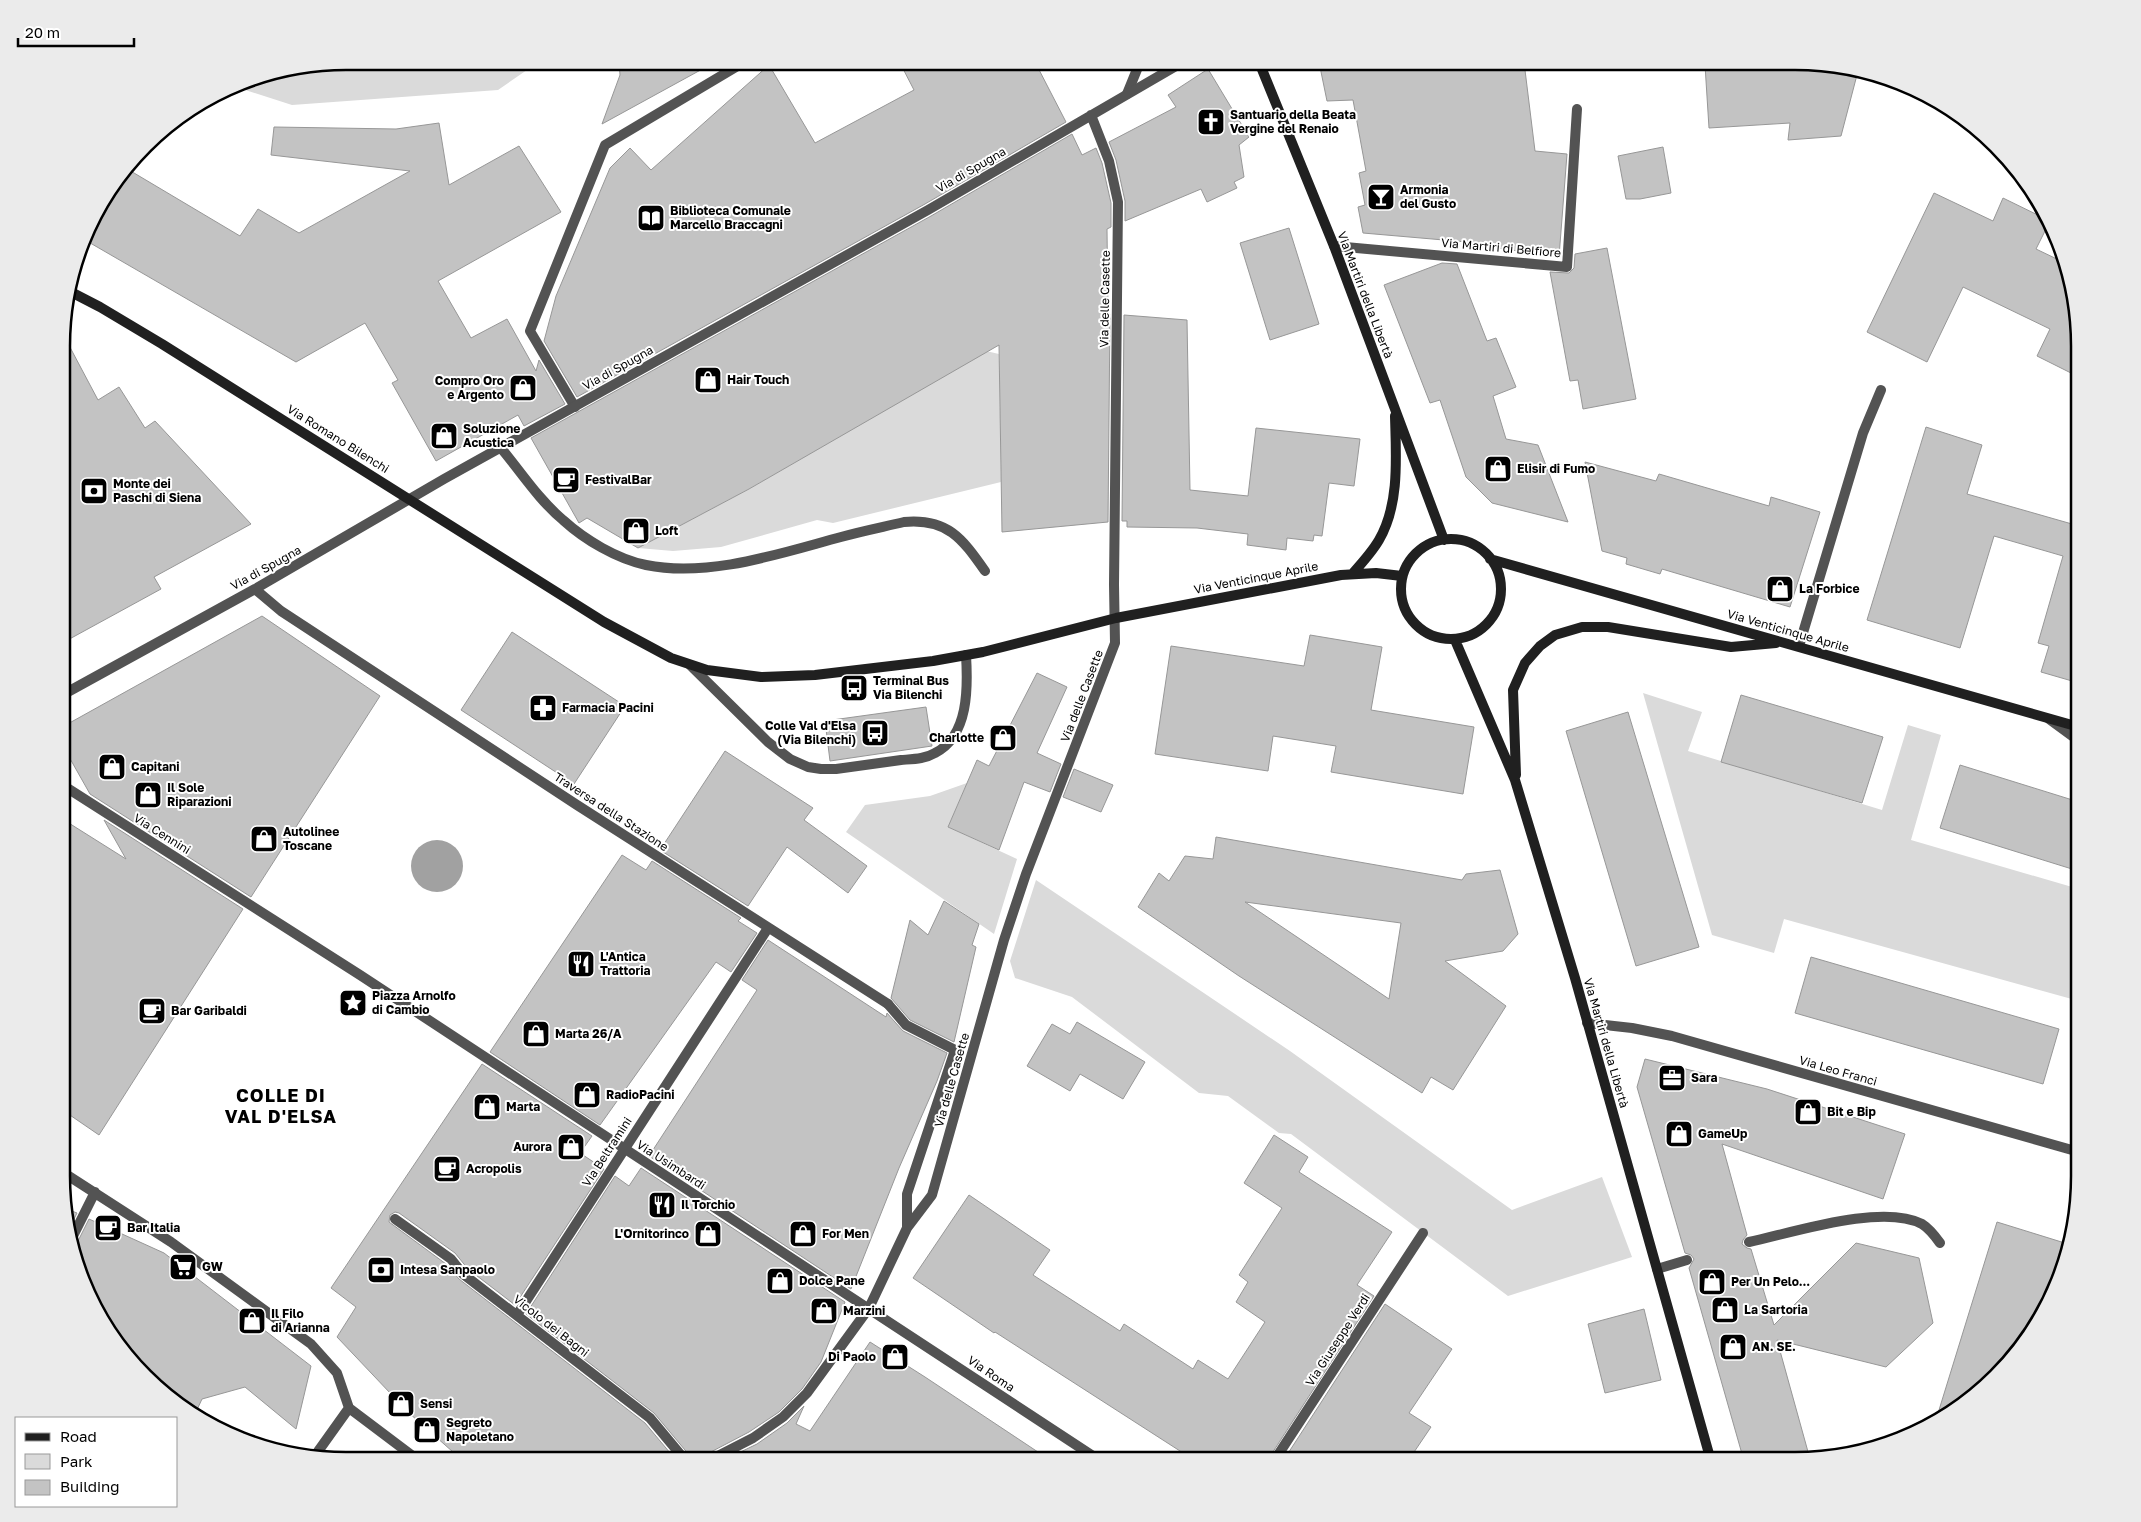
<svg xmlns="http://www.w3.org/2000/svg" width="2141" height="1522" font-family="'Golos Text',sans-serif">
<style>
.green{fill:#dadada}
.water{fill:#a1a1a1}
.building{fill:#c3c3c3;stroke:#979797;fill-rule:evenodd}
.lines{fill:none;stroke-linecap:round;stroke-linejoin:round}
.lane{stroke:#535353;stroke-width:10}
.street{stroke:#535353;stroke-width:10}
.secondary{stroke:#202020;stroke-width:10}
.labels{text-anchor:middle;stroke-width:4;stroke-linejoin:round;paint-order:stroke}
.poi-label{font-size:12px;font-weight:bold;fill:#000;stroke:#fff;text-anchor:start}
.street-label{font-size:12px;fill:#000;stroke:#fff}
.district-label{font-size:18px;font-weight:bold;letter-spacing:1px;fill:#000;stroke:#fff}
.rim{fill:none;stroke:#000;stroke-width:2.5}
</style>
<rect width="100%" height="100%" fill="#fff"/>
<path class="green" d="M346 61H540L498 90 292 105 233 86 238 83Z
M986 351 999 354 1001 482 833 523 817 520 721 547 673 551 638 548 749 489Z
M1643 693 1702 712 1688 751 1882 810 1908 725 1941 735 1911 840 2079 889V1001L1784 919 1774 953 1712 935Z
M967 783 948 827 1017 859 994 934 846 832 865 805 930 796Z
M1036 880 1290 1051 1512 1210 1602 1177 1632 1257 1508 1296 1291 1134 1279 1133 1228 1096 1199 1093 1072 997 1015 978 1010 961Z"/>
<path class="water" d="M411 866a26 26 0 1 1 52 0a26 26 0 1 1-52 0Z"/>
<path class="building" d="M619 61H717L602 124 620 75Z
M899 61 1035 62 1066 122 925 204 577 397 544 341 556 296 610 168 630 148 651 170 769 65 815 143 914 90Z
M1319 62H1524L1535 151 1567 154 1559 257 1484 246 1490 244 1363 233 1358 207 1365 205 1359 173 1366 171 1353 100 1327 101Z
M1775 62H1813L1858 71 1841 136 1788 140 1790 123 1709 128 1705 65Z
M1208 69 1249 137 1239 145 1244 177 1234 182 1237 188 1207 202 1201 189 1125 221V201L1116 160 1109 142 1176 107 1168 95Z
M439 123 449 185 519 146 561 212 438 281 471 338 507 319 536 371 539 360 565 404 524 426 518 415 436 461 392 383 398 380 365 323 296 362 85 240 91 220 129 170 240 236 258 209 299 233 410 171 271 155 274 127 396 129Z
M1072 134 1082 155 1096 148 1102 163 1111 203V227L1107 229 1108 314H1110L1108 522 1002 532 999 345 749 489 638 548 587 518 579 523 531 438 931 216Z
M1663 147 1671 193 1640 199H1626L1618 156Z
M1934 193 1993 221 2003 198 2050 221 2036 249 2061 261 2079 328V377L2037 356 2050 329 1963 287 1927 362 1867 332Z
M1289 228 1319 324 1270 340 1240 243Z
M1607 248 1636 399 1583 409 1578 380 1570 381 1550 272 1569 273 1574 268 1575 254Z
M1442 263 1457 264 1487 341 1496 338 1516 387 1493 396 1506 439 1538 445 1568 522 1492 503 1466 477 1440 400 1430 403 1384 285Z
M1124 315 1187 320 1190 490 1248 496 1256 428 1360 439 1354 486 1329 483 1322 536 1314 535 1313 541 1287 538 1286 550 1247 545 1248 534 1197 528 1127 527V521H1122Z
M64 336 98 400 119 387 145 428 155 421 251 524 154 577 161 589 64 642Z
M1926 427 1982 445 1967 494 2079 526V683L2041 672 2049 646 2038 643 2063 556 1994 536 1960 648 1867 620Z
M1585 462 1656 481 1659 474 1769 506 1771 497 1820 512 1790 607 1662 569 1660 574 1626 564 1627 558 1602 551Z
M262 616 380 696 251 897 90 794 64 748V726Z
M512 632 625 706 574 784 461 710Z
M1310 635 1382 647 1371 710 1474 727 1463 794 1331 772 1336 746 1273 736 1268 771 1155 754 1171 646 1304 666Z
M1037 673 1067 687 1037 753 1061 764 1050 792 1024 782 999 850 948 827 977 760 989 766Z
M1741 695 1883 737 1862 803 1721 762Z
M926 707 932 746 830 761 825 721Z
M1628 712 1699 947 1636 966 1566 731Z
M725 751 813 808 804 820 867 866 848 893 787 847 748 906 660 850Z
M1960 765 2079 802V849L2072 869 1940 828Z
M1074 769 1113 785 1101 812 1063 797Z
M64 820 126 859 104 820 243 909 99 1135 64 1111Z
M1216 837 1462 880 1466 874 1500 870 1518 934 1503 951 1445 961 1506 1006 1453 1090 1431 1077 1422 1093 1239 976 1138 907 1159 873 1169 881 1185 856 1213 859ZM1245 902 1401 923 1389 999Z
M622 855 646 870 652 861 741 918 738 921 757 933 731 972 716 962 600 1125 490 1052Z
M944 901 979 924 972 945 976 947 954 1042 910 1020 891 998 910 920 928 935Z
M768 940 886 1017 887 1013 903 1031 947 1053 937 1081 899 1168 851 1289 649 1156 757 990 742 980Z
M1811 957 2059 1029 2043 1084 1795 1013Z
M1077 1022 1145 1062 1123 1099 1080 1074 1070 1091 1027 1066 1052 1024 1070 1034Z
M1645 1059 1767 1089 1905 1134 1883 1199 1722 1144 1747 1235 1743 1240 1742 1244 1747 1248 1751 1249 1774 1325 1856 1243 1919 1258 1933 1323 1886 1367 1777 1340 1810 1459 1795 1461H1744L1689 1268 1694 1259 1691 1255 1685 1253 1637 1087Z
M482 1064 592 1136 580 1153 604 1169 515 1305 468 1269 455 1253 399 1213 395 1212 390 1215 389 1222 446 1264 459 1279 645 1423 676 1460H462L409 1413 337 1337 356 1307 331 1288Z
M1274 1135 1308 1157 1299 1172 1392 1232 1357 1285 1374 1296 1267 1461 1194 1460 995 1332 994 1333 913 1278 969 1195 1050 1250 1033 1275 1120 1331 1124 1324 1193 1369 1198 1360 1228 1379 1265 1322 1236 1302 1248 1282 1239 1275 1282 1208 1244 1183Z
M641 1168 845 1302 821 1362 802 1389 779 1412 749 1432 707 1454 703 1460H692L690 1456 654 1413 526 1314 615 1176 629 1186Z
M64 1208 77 1213 69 1229 64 1213Z
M89 1219 164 1253 311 1366 296 1429 245 1387 202 1399 195 1414 173 1402 99 1318 74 1244 78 1241Z
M1997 1222 2068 1244 2058 1284 2021 1349 1968 1402 1935 1423Z
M1385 1304 1452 1349 1409 1413 1431 1427 1408 1461H1283Z
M1644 1309 1661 1380 1605 1393 1588 1324Z
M870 1342 925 1377 1050 1460H724L757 1444 787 1423 804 1406 796 1424 810 1431Z"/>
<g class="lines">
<path class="lane" d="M1127 94 1140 62
M575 407 530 331 605 145 746 61
M501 448C521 472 539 500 563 520 585 540 617 559 646 565 709 578 781 553 841 537 862 531 883 527 904 522 947 518 962 538 985 571
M1799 646 1863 433 1881 390
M690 665 768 742 790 759 808 767 821 769H836C858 766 880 763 901 760 913 759 925 759 935 753 969 736 968 687 966 655
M888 1004 906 1025 955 1050
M1749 1242C1792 1233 1882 1203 1922 1224 1930 1229 1935 1236 1940 1243
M1657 1269 1687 1260"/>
<path class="street" d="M1334 246 1567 267 1577 109
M255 589 281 611 577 805 888 1004
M64 694 255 589 444 479 928 210 1183 62
M2049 719 2079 741
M64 786 360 975 1099 1460
M1587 1023 1632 1028 1672 1036 2079 1152
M64 1173 171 1242 311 1344 337 1373 349 1408 418 1460
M395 1219 451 1259 463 1274 650 1418 685 1460
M907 1228V1194L955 1050
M72 1238 95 1192
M517 1315 768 928
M314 1457 349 1408
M710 1460 753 1438 783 1417 807 1393 869 1308 907 1228 932 1195 1004 940 1026 874 1115 643 1114 585 1118 202 1109 161 1091 115
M1274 1461 1423 1233"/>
<path class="secondary" d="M1259 62 1334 246 1444 540
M69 291 100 307 162 344 604 622 671 658 707 670 761 677 815 675 933 661 983 652 1116 618 1341 575 1376 573 1402 576
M1401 589a50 50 0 1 1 100 0a50 50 0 1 1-100 0Z
M1490 559 2079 727
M1353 573C1362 563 1372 552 1379 540 1400 504 1396 456 1395 416
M1455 640 1515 780 1575 978 1711 1461
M1516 775 1513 690 1525 663 1540 646 1555 635 1582 627H1608L1731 647 1776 643"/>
</g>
<defs>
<symbol id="church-square" viewBox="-11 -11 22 22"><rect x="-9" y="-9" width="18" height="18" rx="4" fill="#000" stroke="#fff"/><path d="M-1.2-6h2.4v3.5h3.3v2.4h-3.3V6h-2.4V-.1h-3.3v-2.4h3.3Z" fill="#fff"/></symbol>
<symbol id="bar-square" viewBox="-11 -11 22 22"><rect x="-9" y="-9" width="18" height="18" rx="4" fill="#000" stroke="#fff"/><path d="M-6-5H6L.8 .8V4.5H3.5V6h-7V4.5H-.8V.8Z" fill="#fff"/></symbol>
<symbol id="library-square" viewBox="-11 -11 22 22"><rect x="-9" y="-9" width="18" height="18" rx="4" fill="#000" stroke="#fff"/><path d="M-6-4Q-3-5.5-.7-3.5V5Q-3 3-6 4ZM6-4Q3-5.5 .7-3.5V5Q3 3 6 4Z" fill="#fff"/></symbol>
<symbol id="shop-square" viewBox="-11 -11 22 22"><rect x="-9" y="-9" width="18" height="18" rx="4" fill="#000" stroke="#fff"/><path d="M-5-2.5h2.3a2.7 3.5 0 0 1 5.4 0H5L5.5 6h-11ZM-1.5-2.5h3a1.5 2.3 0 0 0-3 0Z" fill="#fff"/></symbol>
<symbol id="cafe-square" viewBox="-11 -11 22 22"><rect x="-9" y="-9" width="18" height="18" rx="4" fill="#000" stroke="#fff"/><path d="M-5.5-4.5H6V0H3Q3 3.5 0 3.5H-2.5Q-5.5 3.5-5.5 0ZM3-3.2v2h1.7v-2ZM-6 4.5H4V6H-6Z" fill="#fff"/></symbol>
<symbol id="bank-square" viewBox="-11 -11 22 22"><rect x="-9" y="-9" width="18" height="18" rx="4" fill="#000" stroke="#fff"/><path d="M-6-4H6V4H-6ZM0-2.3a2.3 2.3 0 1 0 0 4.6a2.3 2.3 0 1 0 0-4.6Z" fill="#fff"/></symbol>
<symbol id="bus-square" viewBox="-11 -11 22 22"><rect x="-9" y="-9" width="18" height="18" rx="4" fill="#000" stroke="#fff"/><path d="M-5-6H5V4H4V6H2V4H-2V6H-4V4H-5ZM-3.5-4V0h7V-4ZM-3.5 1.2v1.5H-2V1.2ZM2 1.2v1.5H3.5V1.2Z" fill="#fff"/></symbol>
<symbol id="pharmacy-square" viewBox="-11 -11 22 22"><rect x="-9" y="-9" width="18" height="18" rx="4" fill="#000" stroke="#fff"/><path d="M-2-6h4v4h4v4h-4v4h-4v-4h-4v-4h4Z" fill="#fff"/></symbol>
<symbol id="restaurant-square" viewBox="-11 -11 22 22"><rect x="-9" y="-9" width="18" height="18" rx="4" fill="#000" stroke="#fff"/><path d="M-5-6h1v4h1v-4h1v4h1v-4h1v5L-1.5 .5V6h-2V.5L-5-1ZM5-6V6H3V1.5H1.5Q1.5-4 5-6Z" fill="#fff"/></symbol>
<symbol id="sight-square" viewBox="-11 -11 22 22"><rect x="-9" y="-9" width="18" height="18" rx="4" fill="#000" stroke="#fff"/><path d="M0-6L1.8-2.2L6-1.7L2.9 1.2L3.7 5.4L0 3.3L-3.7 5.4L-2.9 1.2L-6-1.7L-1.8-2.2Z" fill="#fff"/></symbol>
<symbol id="office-square" viewBox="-11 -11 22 22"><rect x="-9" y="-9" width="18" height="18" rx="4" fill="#000" stroke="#fff"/><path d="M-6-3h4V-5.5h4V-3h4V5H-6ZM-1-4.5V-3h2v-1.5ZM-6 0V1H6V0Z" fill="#fff"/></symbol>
<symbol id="supermarket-square" viewBox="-11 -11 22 22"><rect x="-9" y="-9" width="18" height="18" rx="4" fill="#000" stroke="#fff"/><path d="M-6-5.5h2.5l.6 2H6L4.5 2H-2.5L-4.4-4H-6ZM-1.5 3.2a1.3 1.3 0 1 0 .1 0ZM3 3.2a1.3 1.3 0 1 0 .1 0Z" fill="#fff"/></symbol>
</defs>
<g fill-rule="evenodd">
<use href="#church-square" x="1195" y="106" width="32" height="32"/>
<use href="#bar-square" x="1365" y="181" width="32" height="32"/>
<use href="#library-square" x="635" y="202" width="32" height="32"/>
<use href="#shop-square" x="692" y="364" width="32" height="32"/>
<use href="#shop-square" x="507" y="372" width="32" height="32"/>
<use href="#shop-square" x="428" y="420" width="32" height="32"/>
<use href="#shop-square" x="1482" y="453" width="32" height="32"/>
<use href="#cafe-square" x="550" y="464" width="32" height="32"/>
<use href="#bank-square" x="78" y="475" width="32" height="32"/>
<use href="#shop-square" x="620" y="515" width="32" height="32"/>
<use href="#shop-square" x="1764" y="573" width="32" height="32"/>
<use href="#bus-square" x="838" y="672" width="32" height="32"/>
<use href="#pharmacy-square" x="527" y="692" width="32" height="32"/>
<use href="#bus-square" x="859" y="717" width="32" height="32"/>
<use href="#shop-square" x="987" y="722" width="32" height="32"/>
<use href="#shop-square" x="96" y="751" width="32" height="32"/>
<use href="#shop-square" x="132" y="779" width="32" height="32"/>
<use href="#shop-square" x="248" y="823" width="32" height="32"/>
<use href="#restaurant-square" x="565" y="948" width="32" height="32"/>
<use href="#sight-square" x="337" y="987" width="32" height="32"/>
<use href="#cafe-square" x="136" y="995" width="32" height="32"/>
<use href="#shop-square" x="520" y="1018" width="32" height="32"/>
<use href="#office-square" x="1656" y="1062" width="32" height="32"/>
<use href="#shop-square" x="571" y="1079" width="32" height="32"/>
<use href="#shop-square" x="471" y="1091" width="32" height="32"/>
<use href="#shop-square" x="1792" y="1096" width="32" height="32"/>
<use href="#shop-square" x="1663" y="1118" width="32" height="32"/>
<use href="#shop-square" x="555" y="1131" width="32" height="32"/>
<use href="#cafe-square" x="431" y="1153" width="32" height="32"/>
<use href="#restaurant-square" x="646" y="1189" width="32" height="32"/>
<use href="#cafe-square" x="92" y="1212" width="32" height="32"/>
<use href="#shop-square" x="692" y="1218" width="32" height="32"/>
<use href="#shop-square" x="787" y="1218" width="32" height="32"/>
<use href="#supermarket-square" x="167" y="1251" width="32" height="32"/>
<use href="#bank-square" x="365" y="1254" width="32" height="32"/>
<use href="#shop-square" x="764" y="1265" width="32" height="32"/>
<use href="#shop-square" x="1696" y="1266" width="32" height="32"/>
<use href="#shop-square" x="1709" y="1294" width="32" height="32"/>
<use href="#shop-square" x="808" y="1295" width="32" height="32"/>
<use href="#shop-square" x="236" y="1305" width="32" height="32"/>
<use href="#shop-square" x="1717" y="1331" width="32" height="32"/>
<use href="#shop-square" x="879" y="1341" width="32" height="32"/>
<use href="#shop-square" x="385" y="1388" width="32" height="32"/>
<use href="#shop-square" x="411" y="1414" width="32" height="32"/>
</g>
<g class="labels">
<g class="poi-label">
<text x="1230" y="119">Santuario della Beata<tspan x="1230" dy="14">Vergine del Renaio</tspan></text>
<text x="1400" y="194">Armonia<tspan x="1400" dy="14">del Gusto</tspan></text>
<text x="670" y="215">Biblioteca Comunale<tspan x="670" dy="14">Marcello Braccagni</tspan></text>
<text x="727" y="384">Hair Touch</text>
<text x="504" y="385" text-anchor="end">Compro Oro<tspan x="504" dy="14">e Argento</tspan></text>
<text x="463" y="433">Soluzione<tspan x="463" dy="14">Acustica</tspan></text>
<text x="1517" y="473">Elisir di Fumo</text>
<text x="585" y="484">FestivalBar</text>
<text x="113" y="488">Monte dei<tspan x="113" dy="14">Paschi di Siena</tspan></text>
<text x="655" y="535">Loft</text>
<text x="1799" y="593">La Forbice</text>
<text x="873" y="685">Terminal Bus<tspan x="873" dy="14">Via Bilenchi</tspan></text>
<text x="562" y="712">Farmacia Pacini</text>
<text x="856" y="730" text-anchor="end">Colle Val d'Elsa<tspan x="856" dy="14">(Via Bilenchi)</tspan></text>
<text x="984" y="742" text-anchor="end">Charlotte</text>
<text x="131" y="771">Capitani</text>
<text x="167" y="792">Il Sole<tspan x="167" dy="14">Riparazioni</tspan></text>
<text x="283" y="836">Autolinee<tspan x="283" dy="14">Toscane</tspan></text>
<text x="600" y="961">L'Antica<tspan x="600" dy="14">Trattoria</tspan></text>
<text x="372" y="1000">Piazza Arnolfo<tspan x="372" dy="14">di Cambio</tspan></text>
<text x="171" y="1015">Bar Garibaldi</text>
<text x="555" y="1038">Marta 26/A</text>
<text x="1691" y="1082">Sara</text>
<text x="606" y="1099">RadioPacini</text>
<text x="506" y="1111">Marta</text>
<text x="1827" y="1116">Bit e Bip</text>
<text x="1698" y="1138">GameUp</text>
<text x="552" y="1151" text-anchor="end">Aurora</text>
<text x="466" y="1173">Acropolis</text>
<text x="681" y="1209">Il Torchio</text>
<text x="127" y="1232">Bar Italia</text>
<text x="689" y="1238" text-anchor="end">L'Ornitorinco</text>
<text x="822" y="1238">For Men</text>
<text x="202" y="1271">GW</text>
<text x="400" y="1274">Intesa Sanpaolo</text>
<text x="799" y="1285">Dolce Pane</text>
<text x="1731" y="1286">Per Un Pelo...</text>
<text x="1744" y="1314">La Sartoria</text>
<text x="843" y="1315">Marzini</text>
<text x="271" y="1318">Il Filo<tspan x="271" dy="14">di Arianna</tspan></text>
<text x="1752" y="1351">AN. SE.</text>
<text x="876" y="1361" text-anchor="end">Di Paolo</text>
<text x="420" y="1408">Sensi</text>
<text x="446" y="1427">Segreto<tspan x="446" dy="14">Napoletano</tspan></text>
</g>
<g class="street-label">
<text transform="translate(971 170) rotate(-30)" y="4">Via di Spugna</text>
<text transform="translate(1501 248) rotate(5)" y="4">Via Martiri di Belfiore</text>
<text transform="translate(1365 295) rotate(69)" y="4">Via Martiri della Libertà</text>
<text transform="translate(1105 299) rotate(-89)" y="4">Via delle Casette</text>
<text transform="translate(618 368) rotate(-29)" y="4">Via di Spugna</text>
<text transform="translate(338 439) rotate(32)" y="4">Via Romano Bilenchi</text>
<text transform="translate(266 568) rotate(-29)" y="4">Via di Spugna</text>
<text transform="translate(1256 578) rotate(-11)" y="4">Via Venticinque Aprile</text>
<text transform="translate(1788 631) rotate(16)" y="4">Via Venticinque Aprile</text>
<text transform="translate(1082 696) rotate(-69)" y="4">Via delle Casette</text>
<text transform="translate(611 812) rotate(33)" y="4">Traversa della Stazione</text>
<text transform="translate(162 834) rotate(32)" y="4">Via Cennini</text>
<text transform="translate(1606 1043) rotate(74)" y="4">Via Martiri della Libertà</text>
<text transform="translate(1838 1071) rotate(16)" y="4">Via Leo Franci</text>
<text transform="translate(952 1080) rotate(-74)" y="4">Via delle Casette</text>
<text transform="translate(607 1152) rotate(-57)" y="4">Via Beltramini</text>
<text transform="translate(671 1165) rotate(33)" y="4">Via Usimbardi</text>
<text transform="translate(551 1326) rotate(38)" y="4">Vicolo dei Bagni</text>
<text transform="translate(1338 1340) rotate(-57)" y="4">Via Giuseppe Verdi</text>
<text transform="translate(991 1374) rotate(34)" y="4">Via Roma</text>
</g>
<g class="district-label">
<text x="281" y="1102">COLLE DI<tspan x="281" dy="21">VAL D'ELSA</tspan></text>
</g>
</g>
<path d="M0 0H2141V1522H0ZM346 70H1795A276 276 0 0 1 2071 346V1176A276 276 0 0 1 1795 1452H346A276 276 0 0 1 70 1176V346A276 276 0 0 1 346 70Z" fill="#ebebeb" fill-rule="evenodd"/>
<path class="rim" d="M346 70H1795A276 276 0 0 1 2071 346V1176A276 276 0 0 1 1795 1452H346A276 276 0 0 1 70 1176V346A276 276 0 0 1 346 70Z"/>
<rect x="15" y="1417" width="162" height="90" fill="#ffffff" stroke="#999999"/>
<rect x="25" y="1433" width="25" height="8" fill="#202020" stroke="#999999"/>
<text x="60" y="1442" font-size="15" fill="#000000">Road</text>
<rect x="25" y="1454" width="25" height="15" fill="#dadada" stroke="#999999"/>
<text x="60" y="1467" font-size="15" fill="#000000">Park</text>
<rect x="25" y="1480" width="25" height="15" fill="#c3c3c3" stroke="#999999"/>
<text x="60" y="1492" font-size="15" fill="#000000">Building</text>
<path d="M18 38v8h116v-8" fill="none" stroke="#000000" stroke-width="2.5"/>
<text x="25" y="38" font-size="15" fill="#000000" stroke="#ffffff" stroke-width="4" paint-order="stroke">20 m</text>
</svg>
